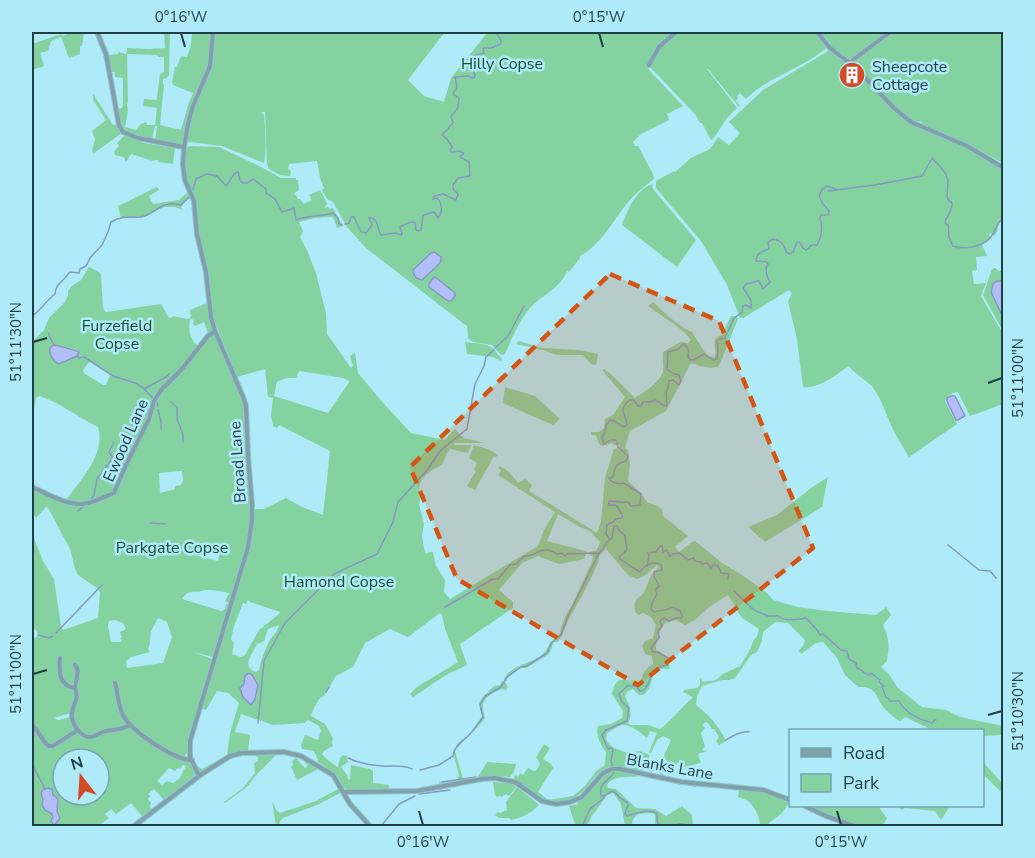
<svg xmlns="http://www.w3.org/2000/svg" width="1035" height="858" font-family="'Nunito Sans',sans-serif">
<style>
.green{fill:#85d2a1;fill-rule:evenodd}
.water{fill:#b2bef9;stroke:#8698c3;stroke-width:1.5}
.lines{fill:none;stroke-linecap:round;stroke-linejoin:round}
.stream{stroke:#8698c3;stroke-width:1.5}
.minor-casing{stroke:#8fc4d2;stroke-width:6}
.minor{stroke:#82a0a8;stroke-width:4}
.marked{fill:#d45612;fill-opacity:0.2;stroke:#d45612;stroke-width:4.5;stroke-dasharray:12 8;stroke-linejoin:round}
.ticks{fill:none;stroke:#1f3e46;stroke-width:2}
.labels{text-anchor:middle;stroke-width:5;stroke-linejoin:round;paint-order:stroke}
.park-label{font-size:16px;fill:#155030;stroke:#afeaf9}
.poi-label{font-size:16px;fill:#1f3e46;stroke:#afeaf9;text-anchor:start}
.street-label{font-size:16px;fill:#1f3e46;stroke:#afeaf9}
.neatline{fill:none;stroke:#1f3e46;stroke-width:2}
.ticks-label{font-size:15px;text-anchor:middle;fill:#1f3e46}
</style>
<rect width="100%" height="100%" fill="#afeaf9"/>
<path class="green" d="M72 32H83L84 33 82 46H80V54L69 58 61 37 51 41 48 51 40 53 44 66 32 70V44L61 34 63 36Z
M164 32H170L169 75 167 78 163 79V83L164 85 160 125 181 130 189 102 193 93 173 85 172 82 175 67H177L181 56 187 57 191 45 192 34 197 32H445L408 80 424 96 444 102 451 78 488 32H674L660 43 647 66 649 70 683 106 667 114 669 120 641 134 633 142 635 146H638L653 174 654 179C645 186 637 192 629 201 614 219 601 245 580 256V258L569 272 567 271C561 287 545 294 534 304 520 317 513 337 505 354L501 355 492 345 473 342 468 338 467 326 464 324 366 248 347 227 333 202 327 199 322 190 324 188 320 178 317 161 289 164 288 169 291 171 290 176 280 175 269 169 267 164 265 112H261L264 115C265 130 267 148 264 163L222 146 189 142 185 144V131L183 139 180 145 155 141 157 126H155L152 139C127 134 124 135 118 109L122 108 123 105V78L115 77V72H111L108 55 118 54V52L126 54 127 48C134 48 142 49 149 49 154 49 159 48 165 48ZM127 54 156 55 159 57H164V72L160 74C159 79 159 84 158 89 158 93 157 95 157 100L144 99 143 106 157 108 155 125H147L146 122 141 124 136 130 125 127 128 110 127 105 128 102Z
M678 32H816L828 47C804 68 769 76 746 99L740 93 737 96 738 98 736 101 740 106 739 107 708 69H707L737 108C732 113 726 118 723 124 719 130 717 135 711 140L702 123H700L695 114 650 67 660 48Z
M820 32H886L849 60 832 48 830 45 831 43 828 42Z
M894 32H1003V163L968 144 923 125 922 122C899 121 872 79 854 64L853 62Z
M830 50 861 75 888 105 902 118 917 126 976 152 1003 171V221L999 223 997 232 994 236 990 233 989 235 992 238 982 245 987 256 976 257 977 270 972 271 974 284 986 283 981 296 1003 334V404L970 416 958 392 953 393 946 398 945 401 957 424 909 457 894 432 880 399 872 386 852 370 849 366C836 375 819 389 803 387L797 339 788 302 792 293 789 290 743 318H740L727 285 701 241 656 188V181L674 171 675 172 691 158 710 149 718 137 729 145 740 133 729 122 763 90Z
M93 94 113 125 118 124 122 133 94 153 92 151 95 139 92 131 106 120 93 100Z
M125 135 144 143 175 148 173 164 158 162V160H154L153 161 131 154 126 162 124 157 115 155 114 152 119 146 117 143Z
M191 146 219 147 261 167 281 178H296V180H298L299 190 294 193 298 199H300L304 204 312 200 309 195 320 190 327 203 325 208 328 207 330 209 333 208 343 226 337 228 333 217 315 218 299 222 303 231 300 237 307 250 316 273 326 313 327 334 351 368 353 366 350 356 355 353 358 373 385 405 411 433 445 440 455 429 464 438 485 443H454V445H471L468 453 450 449 447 453 442 465C429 471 414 480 421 497L419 504 424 524 422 536 425 553 433 552 436 566 445 580 444 592 450 599 538 546 544 530 555 512 498 475 501 471 498 468 500 466 509 472 518 483 525 479 532 485 529 491 597 533 601 522 605 478 614 449 618 448 620 445H614L612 443 602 446 599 444 596 435H591V432H599L604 428 605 419 613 415 625 397 602 370 604 369 611 374 635 398C644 392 659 383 663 372 664 366 662 358 663 352L680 342 688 343 691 340C685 330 659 314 648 306L653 302 669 317 684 328 692 332 704 351 709 356 715 357C717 347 709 337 723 335 724 328 728 323 731 316H736L738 319 719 366C711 370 700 366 691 363L666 411 630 431 625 448 628 450 630 463 628 481 639 491 648 503 656 505 662 509 663 516 688 536 675 547 679 552 692 542 695 541 722 563 742 575 767 593 773 600 798 607 827 611 876 615 886 607 891 615 883 625C890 640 889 646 887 661L881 667 888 673 898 688 922 707 946 710 960 717 1003 726V735L983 736 982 730H932L905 717 900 721C894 718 889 713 884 708 875 696 877 686 858 687L845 675 837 658 823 642 816 643 801 654 799 651 804 644 805 640 788 623 775 622 763 632 762 641 757 652 751 655 735 678 729 680H722L702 686 697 696 696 705C709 715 719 726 726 741L719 745 716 741 719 737 714 729H712L708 723 705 722 703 725 705 728 701 733 705 747 702 750 707 751 698 754 701 763 684 767 679 763 675 764 663 773 664 776 660 775 661 772 668 764 664 756 671 740 663 736 657 740 651 753 649 752 657 733 650 731 647 738C641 733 629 723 621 725 616 727 611 731 607 733L606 739 608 743 614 748 628 753 639 751 650 755 643 771C632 771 618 764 607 768 597 772 593 780 587 787 578 798 560 807 545 801 540 799 535 793 530 790V788H528L515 780 514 777 516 775 518 777 520 773 523 775 528 768 534 771H536L540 764 536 757 544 744 550 748 543 759 551 764 553 768 538 792 548 800 573 796 585 786 596 771 605 765 606 752C601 746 595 735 598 726L611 724 622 718 623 711 612 694C615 675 626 678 640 685L642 684C641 674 645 670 653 664L652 656 645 654 642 646 645 641 653 638 656 625 651 617 643 613 639 615 635 612C633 595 640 601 645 590 651 579 647 578 658 568L657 565 646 575 637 579 628 575 606 549 599 556 598 563C590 581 581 598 571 615 566 624 564 633 558 642H554L549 654 526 668H520L507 678V681L504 679C512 663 532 665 544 653 546 651 548 647 549 645 552 640 556 637 560 634 561 626 566 613 571 607L592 562 593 556 590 555 589 552 597 550 600 542 590 531 580 527 558 514 547 541 582 550 587 552 584 559 559 564 538 556 522 563 499 590 513 602V608L460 644 467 665 446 675 413 697 410 694 417 687 458 662 445 629 442 615 440 613 408 637 390 629 365 643 353 667 336 676 324 696 319 699 314 708 311 716 325 724 333 738 332 742 333 746 324 751 322 754C324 757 334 765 338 767L340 758 343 755 347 756 348 762 341 767 347 775 348 779 350 780 351 765 370 769 373 771V783L389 785V790H349L344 788 337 776 317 761 318 760 314 751 302 749 301 745 305 735 318 740 321 731 319 726 308 720 304 723 273 725 241 714 235 732 250 735 248 751C230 752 217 762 202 772H199L197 766 202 769 227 755 230 733 239 703 228 693 217 691 206 710 201 708 247 555 252 535 254 509H264L286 498 302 507 323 515 330 451 279 425 277 428 273 426 271 415 273 398 268 397 265 369 237 377 213 317 210 302 208 269 199 233 197 202 186 179 184 167 185 147ZM299 371 343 378 350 381 328 413 274 396 277 382 286 378H296ZM728 595 742 618 759 629 757 636 753 641 751 648 740 666 723 674 716 680 703 682 700 678V684L697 688 684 690 683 692 693 697C682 707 672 720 660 729L648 725H631L628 724C633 713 630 707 625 696L628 691 633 689 639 695H643C659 683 644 666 670 669L668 658 656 650C656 641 659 631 665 623L676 620 685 625 695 620 709 607ZM248 600 250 602 280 612 279 614 259 630 245 655 241 657 232 654 234 643 231 639 234 626 243 603 246 604ZM279 625C278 632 272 635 269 642 264 651 261 660 259 670L256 672C241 667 252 654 257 644L264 641 268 629ZM251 673 257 682 258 687 248 703 242 695 240 688 244 684V678Z
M652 184 653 189 696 240 677 267 622 225C629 208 634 192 652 184Z
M157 187 159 190 149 196 153 204 179 200 189 191 192 198 186 200 181 207 182 210 175 207H165L159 209 147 216 121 218 118 206Z
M89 267 100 273 101 276 103 307 104 310 106 312 161 304 169 318 175 316 176 317 189 319 192 315 190 314V310L207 303 213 329 208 333 204 322 195 326 193 324 194 320 190 319C188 329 190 340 198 346L186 362 153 400 148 420 113 492C97 499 83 505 66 500 81 479 106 454 98 427 78 418 60 402 39 396L36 398 32 421V342L44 330 49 318 64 303 68 296V291L72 286 81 280ZM54 345 77 350 79 354 65 361 57 363 53 360 50 349ZM89 362 93 363 110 375 106 385H103L84 373 83 370Z
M995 268 999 271H1003V269V283V282L991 292 1001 313H1003V331L983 295 992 269Z
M213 333 218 342 243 403 245 411 243 412V414L245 415 246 422 243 424 246 425V433L244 435 246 436V439L244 441 246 442V447L244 449 246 450 247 455 244 457 247 458 248 472 245 473 249 475 250 485 248 486 250 488 251 519H249C253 533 234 586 229 603L225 601 229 593C220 591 206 588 199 592 191 591 186 592 182 599L221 611 225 609 226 604 229 605 213 657 193 652 212 659 190 734 188 752 182 759C189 763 195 765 195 775L164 800 154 789 148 794 150 796 148 799 151 802 150 807 152 809 142 816 131 803 116 814 111 809 105 814 109 818 98 826H32V730C40 732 41 743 48 747L55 746 77 732C95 742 91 734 107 732 115 730 119 733 127 728L126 726C119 729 114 729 107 730 101 731 96 736 89 736 84 735 80 731 78 728 66 713 79 709 79 696 79 693 77 690 76 687 76 678 80 673 76 664H75L77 673 74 686H68L62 679 61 659H59C57 673 59 685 74 690L76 699 70 713 54 718 59 720 70 717 76 729 54 744 49 745C41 740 39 729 32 724V640L39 635 36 630 32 627V533L43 561 54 579 61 626 63 630 98 618 100 592 97 588 78 575 75 569 70 549 47 506 36 518 32 511V490L44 494 48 498 49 497 69 503 87 505 113 495 118 490 123 474 143 433 145 432 149 422 151 421 153 408 156 400ZM182 471 183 480 181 485 175 486V489L160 493 159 473ZM199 543 222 544 218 561 198 556 197 553ZM158 618 167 622 172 637 163 663 127 668 126 661 131 657 150 652 148 649 150 643 151 631ZM115 620 123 623 126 629 120 632 122 637 120 639 122 640 121 642H111L108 626 109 621ZM63 759H99V795H63ZM183 765 186 766 179 779 173 783 167 781 162 785 157 781 169 768 175 771 178 768 180 769ZM47 788H52L53 795 56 797C60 804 56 808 60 817L55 826 52 825 51 821 53 817 52 814 45 810 42 805 43 800 41 793 43 790Z
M519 341 542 348 578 350 598 354 596 365 591 364 583 355H557L543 350 516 344Z
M465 342C472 343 485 343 491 347 496 350 498 356 502 359L501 361 493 357 467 354Z
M505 387 535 396 560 419 553 425 503 403Z
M474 445 488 449 498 455 496 457 494 456 475 490 467 486 476 471 474 469 477 463 469 458Z
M828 477 822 507 765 542 748 527 777 515 811 488Z
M502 681 505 682 508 687 505 691 504 689C497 690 486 696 483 703 482 707 484 713 485 718 476 730 464 739 455 751L463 779 471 778 470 780 440 784 439 781 443 783 457 780 459 775 453 752 458 743 470 734 482 716 479 703 483 697 494 686 500 685Z
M255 754H277L257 774 247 787 225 803 224 802 242 789 255 773 254 763 258 761V757L255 756Z
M296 758 305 768 308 765 304 762V760L320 768 297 780 291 767 293 765 292 761Z
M982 761 1003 784V794L983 774Z
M487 762 516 764V765L514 772 510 777 499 776 478 777Z
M620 770 642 774 641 776C630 778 614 774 607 785L608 788 616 789 636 808 655 809 666 816 682 806 692 815 693 826H655V815L652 813C638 814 635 812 631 826H625L621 804 613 793 607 795 592 816 587 826H573L575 824 569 806 578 804 577 801C597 792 593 772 620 770Z
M493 782 507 783 517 786 509 796 506 794 502 797 500 796 497 797 495 795Z
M517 787 539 805C531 813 522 818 511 820L509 818H499L495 815 498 812 500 813 507 810 506 802Z
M340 788 342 792 319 804 283 818 280 821 279 826H276L272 801 277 811 280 813 316 801Z
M739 790 765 792 790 801 782 813 769 823V826H758H760C760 817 755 807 748 801 745 799 741 798 738 797Z
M810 806H878L887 818 882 826H859L830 816Z
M902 806H949L948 809 941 820 935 811 905 808 902 810 899 808Z"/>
<path class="water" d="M434 252 441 257V260L440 263 422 280 416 278 413 272V270L431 253Z
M435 277 455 293V296L451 301H448L429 287V284L433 278Z
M997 281H1001L1003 283V313H1001L991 292 993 284Z
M54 345C59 346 75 350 79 352L77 356 59 364C53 361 49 355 50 348Z
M951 396H955L965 416 958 420H956L947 401V398Z
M249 673 252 675 258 685 255 699 251 705 243 697 240 688 244 684 245 676Z
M47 788 52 789 53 795 56 797 58 800 57 811 60 818 54 826 51 821 53 817 52 814 45 810 42 805 43 800 41 793 43 790Z"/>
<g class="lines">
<path class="stream" d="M828 191 875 185 922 176 932 158C936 163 945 170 947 177 951 187 942 198 952 203 952 214 946 215 945 223L948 225 949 237 953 246C964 250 982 247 990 238 997 230 995 224 1004 218
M192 192 196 179 207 174 217 176 226 186C231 182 231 173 238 172L240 180 243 183H248L253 179 266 189V193L275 199 282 212 294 208 296 220C307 215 321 217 333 213L338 218 339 224 342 225
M345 224 349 223 351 217H354L361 232 366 233 372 225 369 218C380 218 376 229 381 235L395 233 401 235 402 234 400 227 408 223 413 222 415 223 416 230 418 231 421 230 423 216 424 215 434 212 438 218C443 214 442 202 437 198L433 199 434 196 443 194 456 200 458 194 453 189V185L458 178 470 176 469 162 460 157 464 153 459 151 452 152 450 151 452 147 447 139 442 135 453 123 451 116 458 108 459 98 453 94 457 87 455 77 468 76 474 78 475 75 470 63C472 53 477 55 484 53L483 49 484 48H491L501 44V40L497 34 498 33 515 32
M32 316C41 311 46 300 55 294 56 285 59 284 65 278 67 276 68 274 70 272L79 273 80 269 86 266 90 258 102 245 108 232 111 222C127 213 132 220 145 216 159 210 163 200 181 205L190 196
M49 333V336L54 345
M495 348 508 336 524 306
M77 356 79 358 84 357 113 376 135 383 142 387 157 402 158 407
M144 389 166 377 169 374
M171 402 177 407V419L183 434V442
M158 410 161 422V429
M91 500 94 495 97 479 113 458 109 452 114 442
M78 511 84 506
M150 523 165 524
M610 540 606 534 607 525 613 522 616 519 622 518V514L616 505H609V501C616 501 622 503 628 502L631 506 640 505 641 494 624 483C619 484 612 484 609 478L613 477C616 464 615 465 626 461L628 456 618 447 616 440H610L604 444 602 438 606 429V425L610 420 614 421 624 427 627 425C626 413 617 410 630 400H634L638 406H641L643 402H650L656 400 663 405 667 406 666 392 668 388 669 381 673 380 679 385 681 381 679 375 672 373 667 369 668 352 679 349 683 344C689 347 689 351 688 357L690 360H693L704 354 713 360 717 359 718 352 717 341 720 339 725 338C727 331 732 326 733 319L742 312 743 306 746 305 751 308V300L743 288 746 284 759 281 763 289 770 282C767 277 764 270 768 264L767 262 756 261C756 253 763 251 769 249L768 242 773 239C781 241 784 244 786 252L790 254 793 252 797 242 800 243 803 248 806 250 812 245H817C822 236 823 228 820 218L821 215H828L829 211C822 203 813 194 827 186L838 190
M948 545 979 570 990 571 996 578
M647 566 649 556 648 553 656 552 660 546H662L663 552 667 550 670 557 673 554 680 553 688 560 694 558 695 561 701 562 702 564 707 563 711 568 713 565 718 566 721 573 729 574 728 579
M734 591 754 610 768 616H778C784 621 798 620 806 618L817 630 820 635 823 634 841 650 847 651 849 659 856 663 857 668 861 670 866 674 869 675 871 673 880 680 879 682 884 686 882 687 886 697 889 699 890 701H899C905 713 920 720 932 723L935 720H936
M445 607 493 579H498L510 565 516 564 524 556C539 557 539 543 557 554L562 553 565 556 567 554 599 553
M56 633 102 585
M38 635 49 638 53 636
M326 692 329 687
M258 723 264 661 285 623 334 574 377 554 393 522 398 502 428 469 441 450 467 429 475 384 484 366 486 357 494 350
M726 740C733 736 741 731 749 732
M348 758C358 763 370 765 382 766 393 767 402 764 412 769
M32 764 45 789
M420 770 439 765 453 756C454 745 464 741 471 733 475 728 479 723 483 717L480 705 485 696 501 687 507 677 521 667 527 666 547 653 552 642 561 635 568 616 599 553 603 549 606 543 612 538 614 526H617L619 530 625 536C625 541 627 545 627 550L619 557 620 559 640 572C645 565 653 560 661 565L662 570 654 572V576L659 586 656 589 657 594 652 603 651 609 654 612C661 610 667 611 673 607L680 611 682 616 681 618H676L669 621 664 618 660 621 662 626 658 631 659 638 651 648 653 652H658L668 658 667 665C645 671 655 677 644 690L640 691 636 686H627L619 694 622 702 629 708 627 721 606 730 602 735 608 749 612 748 613 750 611 761 614 771
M658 779 695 786
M442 782 476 777
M419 794 450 790
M603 796H601C598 782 610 781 614 772
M381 826 399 804 415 796
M582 826 590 809 604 798V796L612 791 616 793 620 798 627 802 628 805 625 813 627 816C637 813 646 809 657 813 657 819 656 825 663 826
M673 826 679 824H683L684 826"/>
<defs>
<path id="minor" d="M97 32 106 54 119 125 123 132 138 138 183 147
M817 32 830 48 856 68 894 108 911 122 967 146 1004 168
M849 63 890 32
M649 65 659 47 676 32
M32 487C46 493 65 505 82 504 93 503 104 497 114 493L126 465 149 419 154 401 162 389 181 370 208 336 215 331
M60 658C59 672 59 686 75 688 80 703 71 704 72 716 72 724 80 736 89 737 94 737 98 734 103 732 113 728 118 732 130 725
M75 665 78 671 75 688
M115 683C118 693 118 706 123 715 131 731 174 760 192 760
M32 725C39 730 41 741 49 746H53L78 730
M199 776 190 757V741L248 547 252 520V504L248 456 246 406 243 397 215 331 211 317 206 272 197 234 194 201 185 180 183 165 184 147 188 124 193 106 210 66 213 32
M343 792 417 791 482 779 494 778 515 782 542 801 556 804 570 802 582 797 603 773 612 769H620L682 782 763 790 790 800
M805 806 826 816 854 826
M134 826 199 776 230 756 242 753 284 752 301 756 333 775 350 804 370 826"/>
</defs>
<use href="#minor" class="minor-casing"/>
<use href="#minor" class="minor"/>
</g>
<path class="marked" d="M610 274 719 321 813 548 638 685 457 579 410 467Z"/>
<path class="ticks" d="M181 33 185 47M599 33 603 47M33 342 47 338M988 383 1002 378M33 674 47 670M988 715 1002 711M419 811 423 825M837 811 841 825"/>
<defs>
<symbol id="building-disc" viewBox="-11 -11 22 22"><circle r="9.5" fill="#d44a26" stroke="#afeaf9"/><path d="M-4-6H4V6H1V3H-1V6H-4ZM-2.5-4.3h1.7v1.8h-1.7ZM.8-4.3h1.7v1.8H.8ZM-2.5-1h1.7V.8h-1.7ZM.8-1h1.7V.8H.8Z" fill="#fff"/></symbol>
</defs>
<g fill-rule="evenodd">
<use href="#building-disc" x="837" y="60" width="30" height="30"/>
</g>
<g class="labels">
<g class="park-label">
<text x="502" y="69">Hilly Copse</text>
<text x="117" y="331">Furzefield<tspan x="117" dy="18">Copse</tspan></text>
<text x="172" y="553">Parkgate Copse</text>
<text x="339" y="587">Hamond Copse</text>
</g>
<g class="poi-label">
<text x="872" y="72">Sheepcote<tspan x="872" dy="18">Cottage</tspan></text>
</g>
<g class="street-label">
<text transform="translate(125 440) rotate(-66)" y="6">Ewood Lane</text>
<text transform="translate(237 462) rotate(-94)" y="6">Broad Lane</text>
<text transform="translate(670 766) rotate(10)" y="6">Blanks Lane</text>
</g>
</g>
<rect width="1035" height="858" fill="none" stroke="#afeaf9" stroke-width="66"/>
<rect x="789" y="729" width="195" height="78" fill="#afeaf9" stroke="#75a5b1" stroke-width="1.5"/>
<rect x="801" y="748" width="30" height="9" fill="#82a0a8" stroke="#75a5b1" stroke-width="1.5"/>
<text x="843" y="759" font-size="18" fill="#1f3e46">Road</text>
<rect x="801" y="774" width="30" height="18" fill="#85d2a1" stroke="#75a5b1" stroke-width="1.5"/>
<text x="843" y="789" font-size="18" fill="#1f3e46">Park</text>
<g transform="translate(81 777) rotate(343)"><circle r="28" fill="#afeaf9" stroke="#75a5b1" stroke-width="1.5"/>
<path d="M0-4.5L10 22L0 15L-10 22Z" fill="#d44a26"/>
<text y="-9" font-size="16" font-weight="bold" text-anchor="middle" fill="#1f3e46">N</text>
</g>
<rect x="33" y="33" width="969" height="792" class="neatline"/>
<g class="ticks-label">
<text x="181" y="22">0°16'W</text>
<text x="599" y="22">0°15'W</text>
<text transform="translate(16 342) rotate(-90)" y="5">51°11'30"N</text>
<text transform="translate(1018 378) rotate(-90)" y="5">51°11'00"N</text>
<text transform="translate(16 674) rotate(-90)" y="5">51°11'00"N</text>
<text transform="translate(1018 711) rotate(-90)" y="5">51°10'30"N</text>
<text x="423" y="847">0°16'W</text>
<text x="841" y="847">0°15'W</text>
</g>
</svg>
